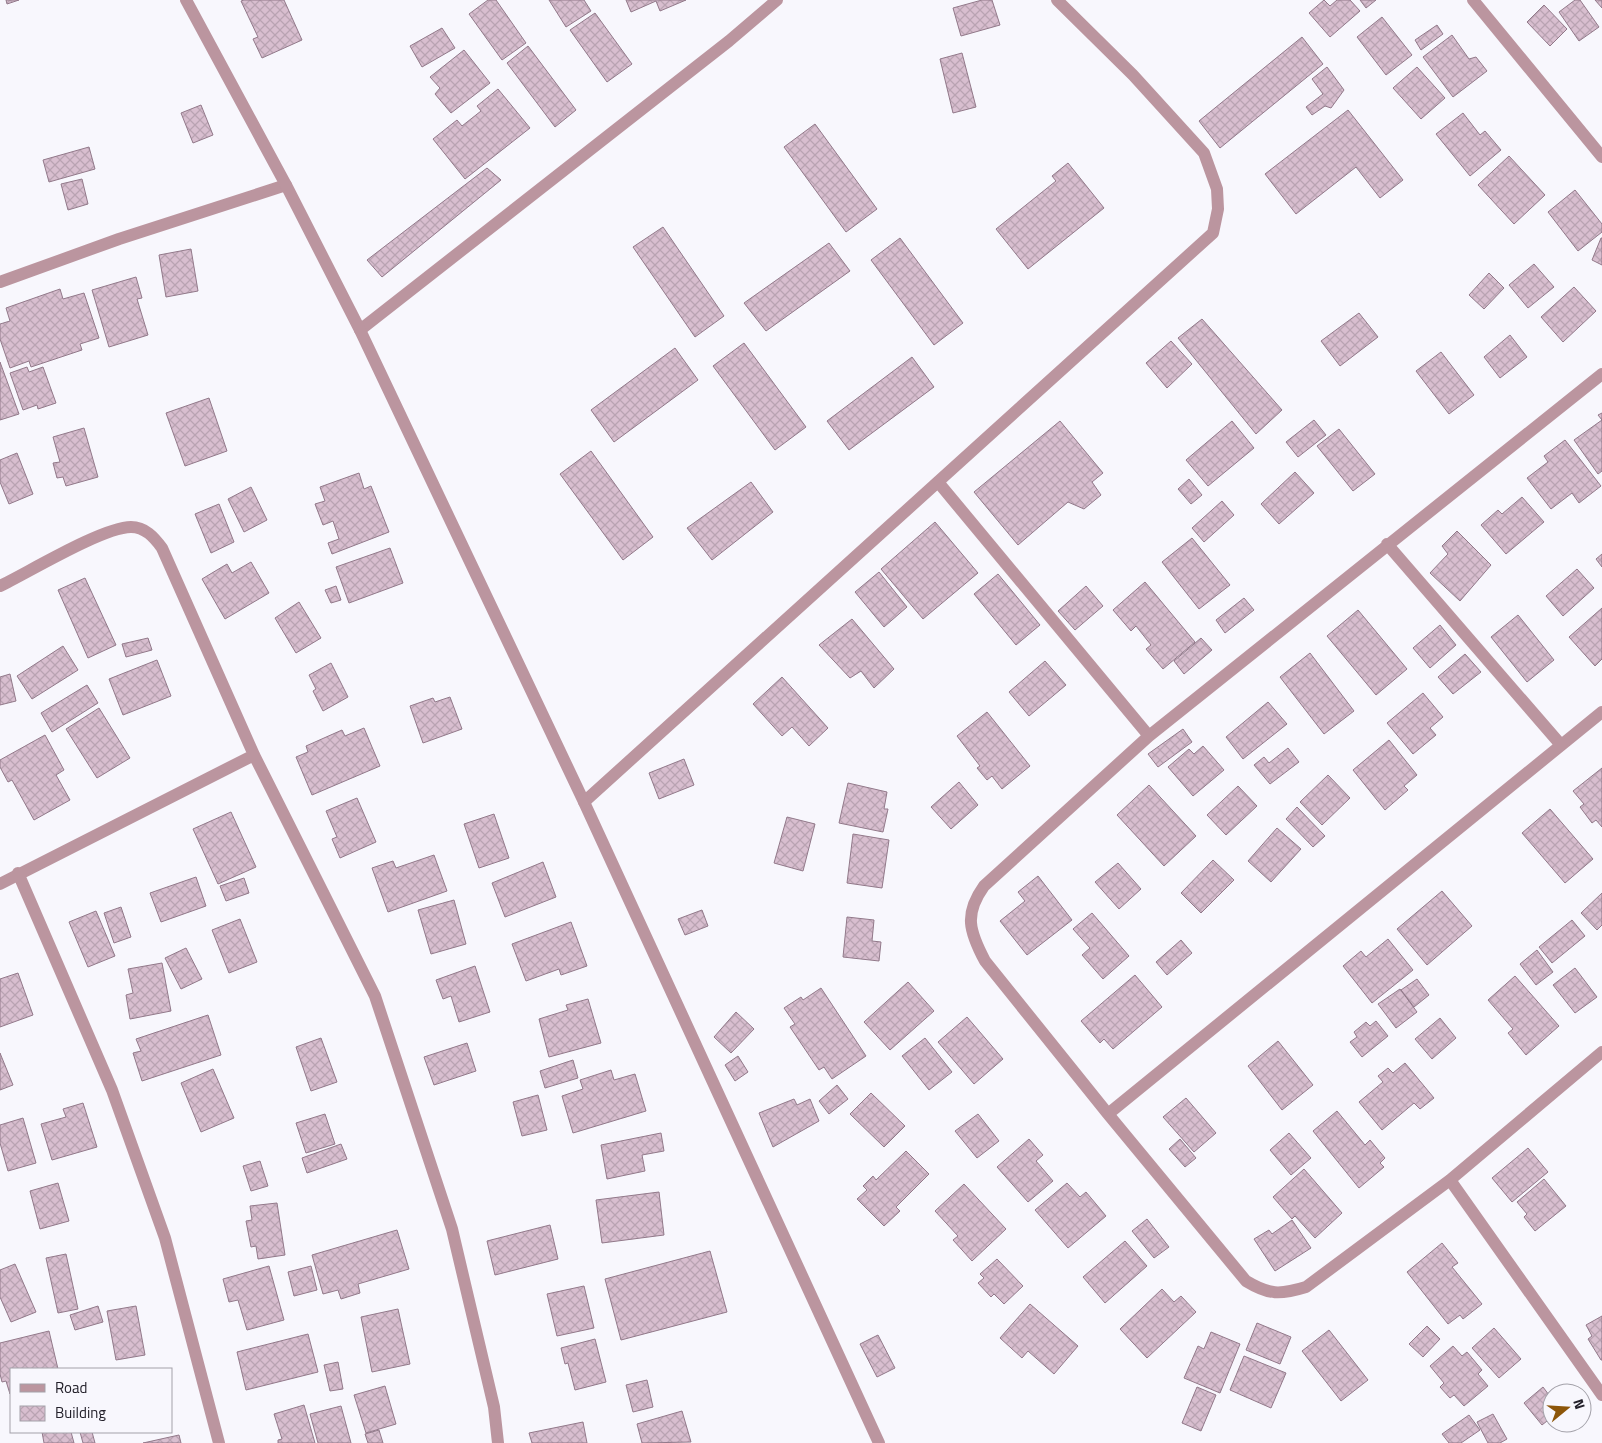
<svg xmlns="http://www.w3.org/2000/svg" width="1602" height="1443" font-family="'Titillium Web',sans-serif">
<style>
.building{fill:url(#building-cross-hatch);stroke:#92798a}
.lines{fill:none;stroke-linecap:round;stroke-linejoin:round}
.minor{stroke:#bb959f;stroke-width:12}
.tertiary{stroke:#bb959f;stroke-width:12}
</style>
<defs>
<pattern id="building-cross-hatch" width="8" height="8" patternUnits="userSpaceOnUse" patternTransform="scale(1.25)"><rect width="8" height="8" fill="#d8becf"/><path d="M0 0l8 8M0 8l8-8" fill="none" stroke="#b9a3b2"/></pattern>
</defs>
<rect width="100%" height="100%" fill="#f8f7fd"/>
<path class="building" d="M6 0H19L7 4Z
M244 0H284L302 40 262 58 253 39 258 37 241 1Z
M488 0H496L526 43 502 60 469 14Z
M549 0H584L591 11 566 27Z
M626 0H686L660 11 656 1 631 12Z
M982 0H992L1000 25 961 36 953 8Z
M1324 0 1330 6 1337 0H1350L1360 11 1330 37 1309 13Z
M1360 0H1376L1366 8Z
M1575 0H1580L1599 27 1579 41 1559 12Z
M1595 0H1602V8Z
M1544 5 1567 29 1550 46 1527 22Z
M595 13 632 64 607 82 570 30Z
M1382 17 1412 55 1386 75 1357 37Z
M1437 25 1443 34 1421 50 1415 40Z
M442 28 455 48 422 67 410 46Z
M1452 35 1469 59 1476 57 1487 71 1453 97 1423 57Z
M1302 37 1323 64 1220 148 1199 121Z
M528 46 576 110 555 127 507 63Z
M464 50 490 83 451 113 435 94 440 88 430 77Z
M962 53 976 107 953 113 940 59Z
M1327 67 1344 90 1331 108 1325 106 1312 115 1306 107 1323 94 1312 79Z
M1417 67 1445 98 1421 119 1393 88Z
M498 89 530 128 465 179 433 139 457 120 462 126 481 111 477 106Z
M201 105 213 135 193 143 181 113Z
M1348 110 1403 180 1380 198 1356 167 1296 214 1265 174Z
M1463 113 1480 135 1485 131 1501 150 1470 176 1436 134Z
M815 124 877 209 846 232 784 147Z
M89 147 95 169 49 182 43 160Z
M1509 156 1545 195 1514 224 1478 185Z
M1068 163 1104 208 1028 269 996 229 1056 181 1052 176Z
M487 168 501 180 382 277 367 260Z
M82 179 88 204 68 210 61 184Z
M1575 190 1602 224V232L1578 251 1548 212Z
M663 227 724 316 695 337 633 247Z
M900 238 963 323 934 345 871 260Z
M1601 238H1602V265L1592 260Z
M829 243 850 271 766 331 744 303Z
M191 249 198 291 166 297 159 255Z
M1534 264 1554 287 1528 308 1509 285Z
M1489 273 1504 288 1484 309 1469 295Z
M136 277 142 298 137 299 148 335 109 347 92 290Z
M1574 287 1596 311 1563 342 1541 317Z
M60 289 63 299 84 293 99 338 80 344 82 350 31 367 29 361 10 368 0 339V324L10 321 6 308Z
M1359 313 1378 337 1340 366 1321 341Z
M1202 319 1282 410 1256 434 1178 338Z
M1510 335 1527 357 1500 378 1484 357Z
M1171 341 1192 364 1167 388 1146 363Z
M744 343 806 427 775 450 713 366Z
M675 348 698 380 614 442 591 410Z
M1441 352 1474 395 1449 414 1416 371Z
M912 357 934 387 849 450 827 421Z
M0 362 19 414 0 420Z
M27 367 29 372 43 367 56 403 38 409 37 405 23 410 10 373Z
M209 398 227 451 185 466 166 413Z
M1602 413V471L1598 474 1574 440 1602 420 1598 415Z
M1314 420 1326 435 1298 457 1286 442Z
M1060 421 1103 473 1092 482 1101 495 1084 509 1068 502 1018 545 974 492Z
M1232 421 1254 448 1208 486 1186 460Z
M84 428 98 477 66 486 63 477 57 478 53 463 60 462 53 437Z
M1339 429 1375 474 1353 491 1317 446Z
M1565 440 1601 486 1579 503 1572 493 1551 509 1527 478 1548 462 1544 456Z
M591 451 653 537 623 560 560 474Z
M17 453 33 494 9 504 0 482V460Z
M1295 472 1314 493 1279 524 1261 504Z
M359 473 364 489 371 486 389 532 332 554 328 543 339 539 333 521 323 525 315 504 325 501 320 487Z
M1189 479 1202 495 1191 504 1178 489Z
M751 482 773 512 712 560 687 528Z
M251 487 267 520 244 532 228 499Z
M1522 497 1544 522 1506 554 1481 525 1498 510 1502 514Z
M1222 501 1234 515 1204 542 1192 528Z
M219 504 234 542 211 553 195 514Z
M935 522 978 573 923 619 881 569Z
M1457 531 1491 565 1460 601 1430 573 1448 554 1442 546Z
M1192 538 1230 585 1199 609 1162 562Z
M390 548 403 583 349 603 336 567Z
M1602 554V567L1596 559Z
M251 562 269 593 225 619 202 579 227 564 232 573Z
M1577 569 1594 588 1563 616 1546 596Z
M879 572 907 607 884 627 855 592Z
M998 574 1040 625 1016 645 974 594Z
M85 578 116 645 88 658 58 590Z
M1145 582 1195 642 1163 669 1146 649 1151 645 1136 626 1131 631 1113 610Z
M336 586 341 600 331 603 325 590Z
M1086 586 1103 606 1075 630 1058 611Z
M1244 598 1254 610 1225 633 1216 620Z
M299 602 321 638 296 653 275 618Z
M1602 608V659L1595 666 1569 637Z
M1358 610 1407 669 1376 695 1327 636Z
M1518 615 1554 660 1527 682 1491 637Z
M852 619 894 669 874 688 861 671 850 678 819 645Z
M1440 625 1456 645 1430 668 1413 648Z
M148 638 152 650 126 657 122 644Z
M1201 638 1212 650 1184 674 1174 661Z
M63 646 78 670 32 699 17 676Z
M1310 653 1354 711 1324 734 1280 677Z
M1465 654 1481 672 1453 694 1438 677Z
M157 660 171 696 123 715 109 679Z
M1045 661 1066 685 1029 716 1009 692Z
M331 663 348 697 323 711 313 691 316 689 309 675Z
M10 674 16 701 0 705V677Z
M782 677 828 728 809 746 792 727 782 736 753 704Z
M87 685 98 703 52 732 41 713Z
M1423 693 1443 717 1430 728 1436 735 1413 754 1387 723Z
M450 697 462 729 423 743 410 706 433 698 435 702Z
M1268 702 1287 724 1243 759 1226 737Z
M99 708 130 758 97 778 66 729Z
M987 712 1030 766 1002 789 992 776 987 780 977 768 980 766 957 736Z
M364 728 380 766 312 795 296 757 308 752 306 746 342 730 345 736Z
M1183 729 1192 742 1158 767 1148 754Z
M45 735 64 770 56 775 70 800 34 820 12 780 8 782 0 767V760Z
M1389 740 1417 775 1404 786 1408 790 1385 810 1353 770Z
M1203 746 1224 770 1193 796 1168 767 1189 749 1194 754Z
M1288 748 1299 762 1270 784 1254 765 1264 757 1269 763Z
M684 759 694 785 659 799 649 773Z
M1602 768V827L1596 820 1592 823 1580 807 1584 804 1573 791Z
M1328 775 1350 798 1322 825 1300 802Z
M959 782 978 805 951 829 931 807Z
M848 783 887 792 884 809H888L883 832 839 823Z
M1149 785 1196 836 1164 866 1117 815Z
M1238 786 1257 806 1226 835 1207 815Z
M357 798 376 842 340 858 332 839 337 837 326 811Z
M1297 807 1325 836 1313 847 1286 819Z
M1550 809 1593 859 1565 883 1522 833Z
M231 812 256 867 218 884 193 829Z
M494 814 509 858 479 868 464 824Z
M787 817 815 824 803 871 774 863Z
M1277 828 1301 849 1271 882 1248 861Z
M853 834 889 840 882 888 847 883Z
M434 855 447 891 388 912 372 868 393 861 396 868Z
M1213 860 1234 880 1201 913 1181 893Z
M543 862 556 897 505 917 492 883Z
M1118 863 1141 889 1119 909 1095 882Z
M1038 876 1072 920 1027 955 1000 921 1025 901 1018 892Z
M196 877 206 906 161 922 150 893Z
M244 878 249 893 226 901 220 886Z
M1442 891 1472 926 1427 965 1397 929Z
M1602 893V925L1597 930 1581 913Z
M454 900 466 944 431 954 418 910Z
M121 907 131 937 114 943 104 913Z
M702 910 708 926 685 935 678 919Z
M96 911 115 956 88 967 69 922Z
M1092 913 1129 956 1103 979 1082 955 1090 948 1073 929Z
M847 917 874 920 872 941 881 942 879 961 843 957Z
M240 919 257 962 229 973 212 930Z
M1572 920 1585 936 1552 963 1539 947Z
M571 922 587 966 561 975 559 969 526 981 512 944Z
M1388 939 1413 970 1372 1003 1343 966 1361 951 1366 957Z
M1181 940 1192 953 1167 975 1156 962Z
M186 948 202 979 181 989 165 958Z
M1537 950 1553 972 1536 985 1520 964Z
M162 963 171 1011 130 1019 126 995 133 993 128 969Z
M475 966 490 1012 459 1022 451 996 443 999 436 980Z
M1575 968 1597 997 1575 1013 1553 985Z
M18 973 33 1015 0 1027V979Z
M1135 975 1162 1007 1113 1049 1104 1039 1100 1043 1081 1021Z
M1515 976 1559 1026 1526 1055 1508 1033 1513 1029 1488 1000Z
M1417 979 1429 995 1414 1007 1401 990Z
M908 982 934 1011 890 1050 864 1022Z
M821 988 866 1056 832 1079 824 1067 819 1070 790 1027 795 1024 784 1008 801 997 803 1000Z
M1400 989 1417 1012 1396 1028 1378 1004Z
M588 999 601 1043 549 1057 539 1019 568 1010 566 1005Z
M736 1012 754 1029 731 1053 714 1037Z
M208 1015 221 1055 142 1081 133 1053 141 1051 136 1039Z
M967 1017 1003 1059 974 1084 938 1042Z
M1440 1018 1456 1038 1432 1059 1415 1039Z
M1376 1021 1388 1036 1362 1057 1350 1042 1357 1037 1354 1032 1366 1022 1370 1026Z
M321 1038 337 1082 311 1091 296 1047Z
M925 1038 952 1072 929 1090 902 1056Z
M1278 1041 1313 1085 1282 1110 1248 1066Z
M467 1043 476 1071 434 1085 424 1057Z
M0 1053 13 1085 0 1090Z
M738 1056 748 1072 735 1081 725 1065Z
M573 1060 578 1078 545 1088 540 1071Z
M1405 1063 1434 1098 1420 1109 1414 1103 1382 1130 1359 1102 1383 1082 1378 1076 1388 1068 1393 1073Z
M213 1069 234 1118 201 1132 181 1083Z
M611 1070 614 1080 635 1074 646 1111 573 1133 562 1096 583 1089 580 1080Z
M837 1085 848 1099 829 1114 819 1101Z
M871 1093 905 1126 884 1147 850 1114Z
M538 1095 547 1130 522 1136 513 1102Z
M1186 1098 1216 1133 1194 1152 1163 1117Z
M794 1099 797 1105 810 1099 819 1121 773 1147 759 1113Z
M83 1103 97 1147 52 1160 41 1124 66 1117 63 1109Z
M1337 1111 1365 1145 1370 1140 1385 1158 1380 1163 1384 1167 1359 1188 1313 1131Z
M325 1114 335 1144 306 1153 296 1123Z
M978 1114 999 1141 977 1158 955 1131Z
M23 1118 36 1163 8 1171 0 1143V1125Z
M661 1133 664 1151 642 1155 645 1171 607 1179 601 1145Z
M1289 1133 1311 1158 1291 1175 1270 1150Z
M1029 1139 1043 1155 1036 1161 1053 1181 1028 1202 997 1167Z
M1180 1139 1196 1158 1185 1167 1169 1149Z
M341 1144 347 1159 307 1173 302 1158Z
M1528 1148 1548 1172 1512 1202 1492 1178Z
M906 1151 929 1174 896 1207 900 1211 884 1226 857 1199 867 1190 863 1186 873 1176 876 1180Z
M260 1161 268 1186 251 1191 243 1166Z
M1304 1169 1342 1213 1315 1238 1295 1216 1292 1219 1273 1197Z
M1544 1179 1566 1206 1535 1231 1524 1217 1527 1214 1517 1202Z
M58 1183 69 1221 40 1229 30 1191Z
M1067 1183 1080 1197 1086 1192 1106 1216 1068 1248 1035 1210Z
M964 1184 1006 1229 972 1261 953 1240 958 1236 935 1211Z
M659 1192 664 1235 602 1243 596 1200Z
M277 1203 285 1255 258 1259 256 1246 251 1247 246 1221 252 1220 250 1206Z
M1147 1219 1169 1247 1154 1258 1132 1231Z
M1292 1220 1311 1248 1275 1271 1254 1239 1269 1230 1272 1234Z
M550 1225 558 1259 495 1275 487 1241Z
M397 1230 409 1269 358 1284 360 1293 341 1299 338 1290 323 1294 312 1255Z
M1125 1241 1147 1266 1105 1303 1083 1277Z
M1442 1243 1458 1263 1452 1267 1482 1304 1463 1319 1460 1315 1448 1324 1407 1272Z
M710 1251 727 1312 621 1340 605 1279Z
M66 1254 78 1309 58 1313 46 1258Z
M997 1259 1023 1286 1004 1304 994 1294 991 1297 978 1283 984 1278 980 1274Z
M15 1264 36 1312 11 1322 0 1297V1270Z
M269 1266 284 1320 247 1330 238 1300 229 1302 223 1279Z
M311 1266 317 1290 294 1296 288 1272Z
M584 1286 594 1328 557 1336 547 1294Z
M1162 1289 1174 1302 1181 1296 1196 1312 1147 1358 1120 1329Z
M1030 1304 1078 1346 1054 1374 1028 1351 1022 1358 1000 1338Z
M98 1306 103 1322 75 1330 70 1315Z
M136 1306 145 1355 116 1360 107 1311Z
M398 1309 410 1364 372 1372 361 1317Z
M1602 1316V1360H1601L1588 1339 1592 1336 1586 1325Z
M1257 1323 1291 1337 1280 1364 1246 1350Z
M1427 1326 1440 1339 1423 1357 1409 1344Z
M1494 1328 1521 1359 1499 1378 1472 1348Z
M1329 1330 1368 1380 1341 1401 1302 1351Z
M49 1331 58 1369H11L10 1394 6 1381 2 1382 0 1374V1343Z
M1211 1332 1240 1344 1220 1393 1184 1378 1198 1346 1204 1349Z
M308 1334 318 1372 246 1390 237 1352Z
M878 1335 895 1368 877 1377 860 1344Z
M595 1339 606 1382 575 1390 568 1363 565 1364 561 1348Z
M1453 1346 1462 1356 1467 1352 1482 1370 1478 1374 1488 1386 1464 1406 1454 1395 1450 1398 1440 1387 1444 1383 1430 1366Z
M1244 1356 1286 1373 1271 1408 1230 1390Z
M338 1362 343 1389 330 1391 324 1365Z
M647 1380 653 1407 633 1412 626 1385Z
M385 1386 396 1424 366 1433 354 1395Z
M1197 1387 1216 1395 1201 1431 1182 1423Z
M1543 1387 1552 1399V1417L1542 1425 1524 1403Z
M304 1405 315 1443H278V1440L282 1439 274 1414Z
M341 1406 351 1443H318L310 1414Z
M682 1411 691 1442 642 1443 637 1424Z
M1493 1414 1507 1439 1500 1443H1488L1477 1422Z
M1469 1415 1480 1430 1461 1443H1449L1442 1434Z
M583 1422 587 1443H532L529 1433Z
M379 1430 383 1443H368L365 1434Z
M42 1432H71L74 1443H44Z
M80 1432H92L95 1443H83Z
M179 1435 181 1443H143Z"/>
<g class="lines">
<path class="minor" d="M1473 0 1602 157
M0 282 119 239 286 185
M360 330 729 41 777 0
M1602 374 1149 736 984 886C964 914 969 931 985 961L1108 1114 1246 1281C1269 1295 1280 1295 1306 1287L1450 1180 1602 1052
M938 482 1149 736
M1387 544 1561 745
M0 586C29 572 103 527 131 527 145 527 154 537 162 548L254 755 375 996 452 1229 494 1407 498 1443
M584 802 1213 233 1218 209 1217 189 1204 153 1133 75 1057 0
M18 873 112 1090 165 1238 219 1443
M0 884 254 755
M1108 1114 1602 712
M1450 1180 1602 1395"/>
<path class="tertiary" d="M186 0 286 185 360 330 584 802 879 1443"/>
</g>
<rect x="10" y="1368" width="162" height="65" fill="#f8f7fd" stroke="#a3a1a9"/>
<rect x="20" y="1384" width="25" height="8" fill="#bb959f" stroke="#a3a1a9"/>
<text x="55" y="1393" font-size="15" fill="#23202a">Road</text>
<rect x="20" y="1406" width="25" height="15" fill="url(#building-cross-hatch)" stroke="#a3a1a9"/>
<text x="55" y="1418" font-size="15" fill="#23202a">Building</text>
<g transform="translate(1567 1408) rotate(72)"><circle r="24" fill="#f8f7fd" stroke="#a3a1a9"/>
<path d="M0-4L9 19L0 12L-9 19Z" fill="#8d5609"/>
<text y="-8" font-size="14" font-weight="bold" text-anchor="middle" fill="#23202a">N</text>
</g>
</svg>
